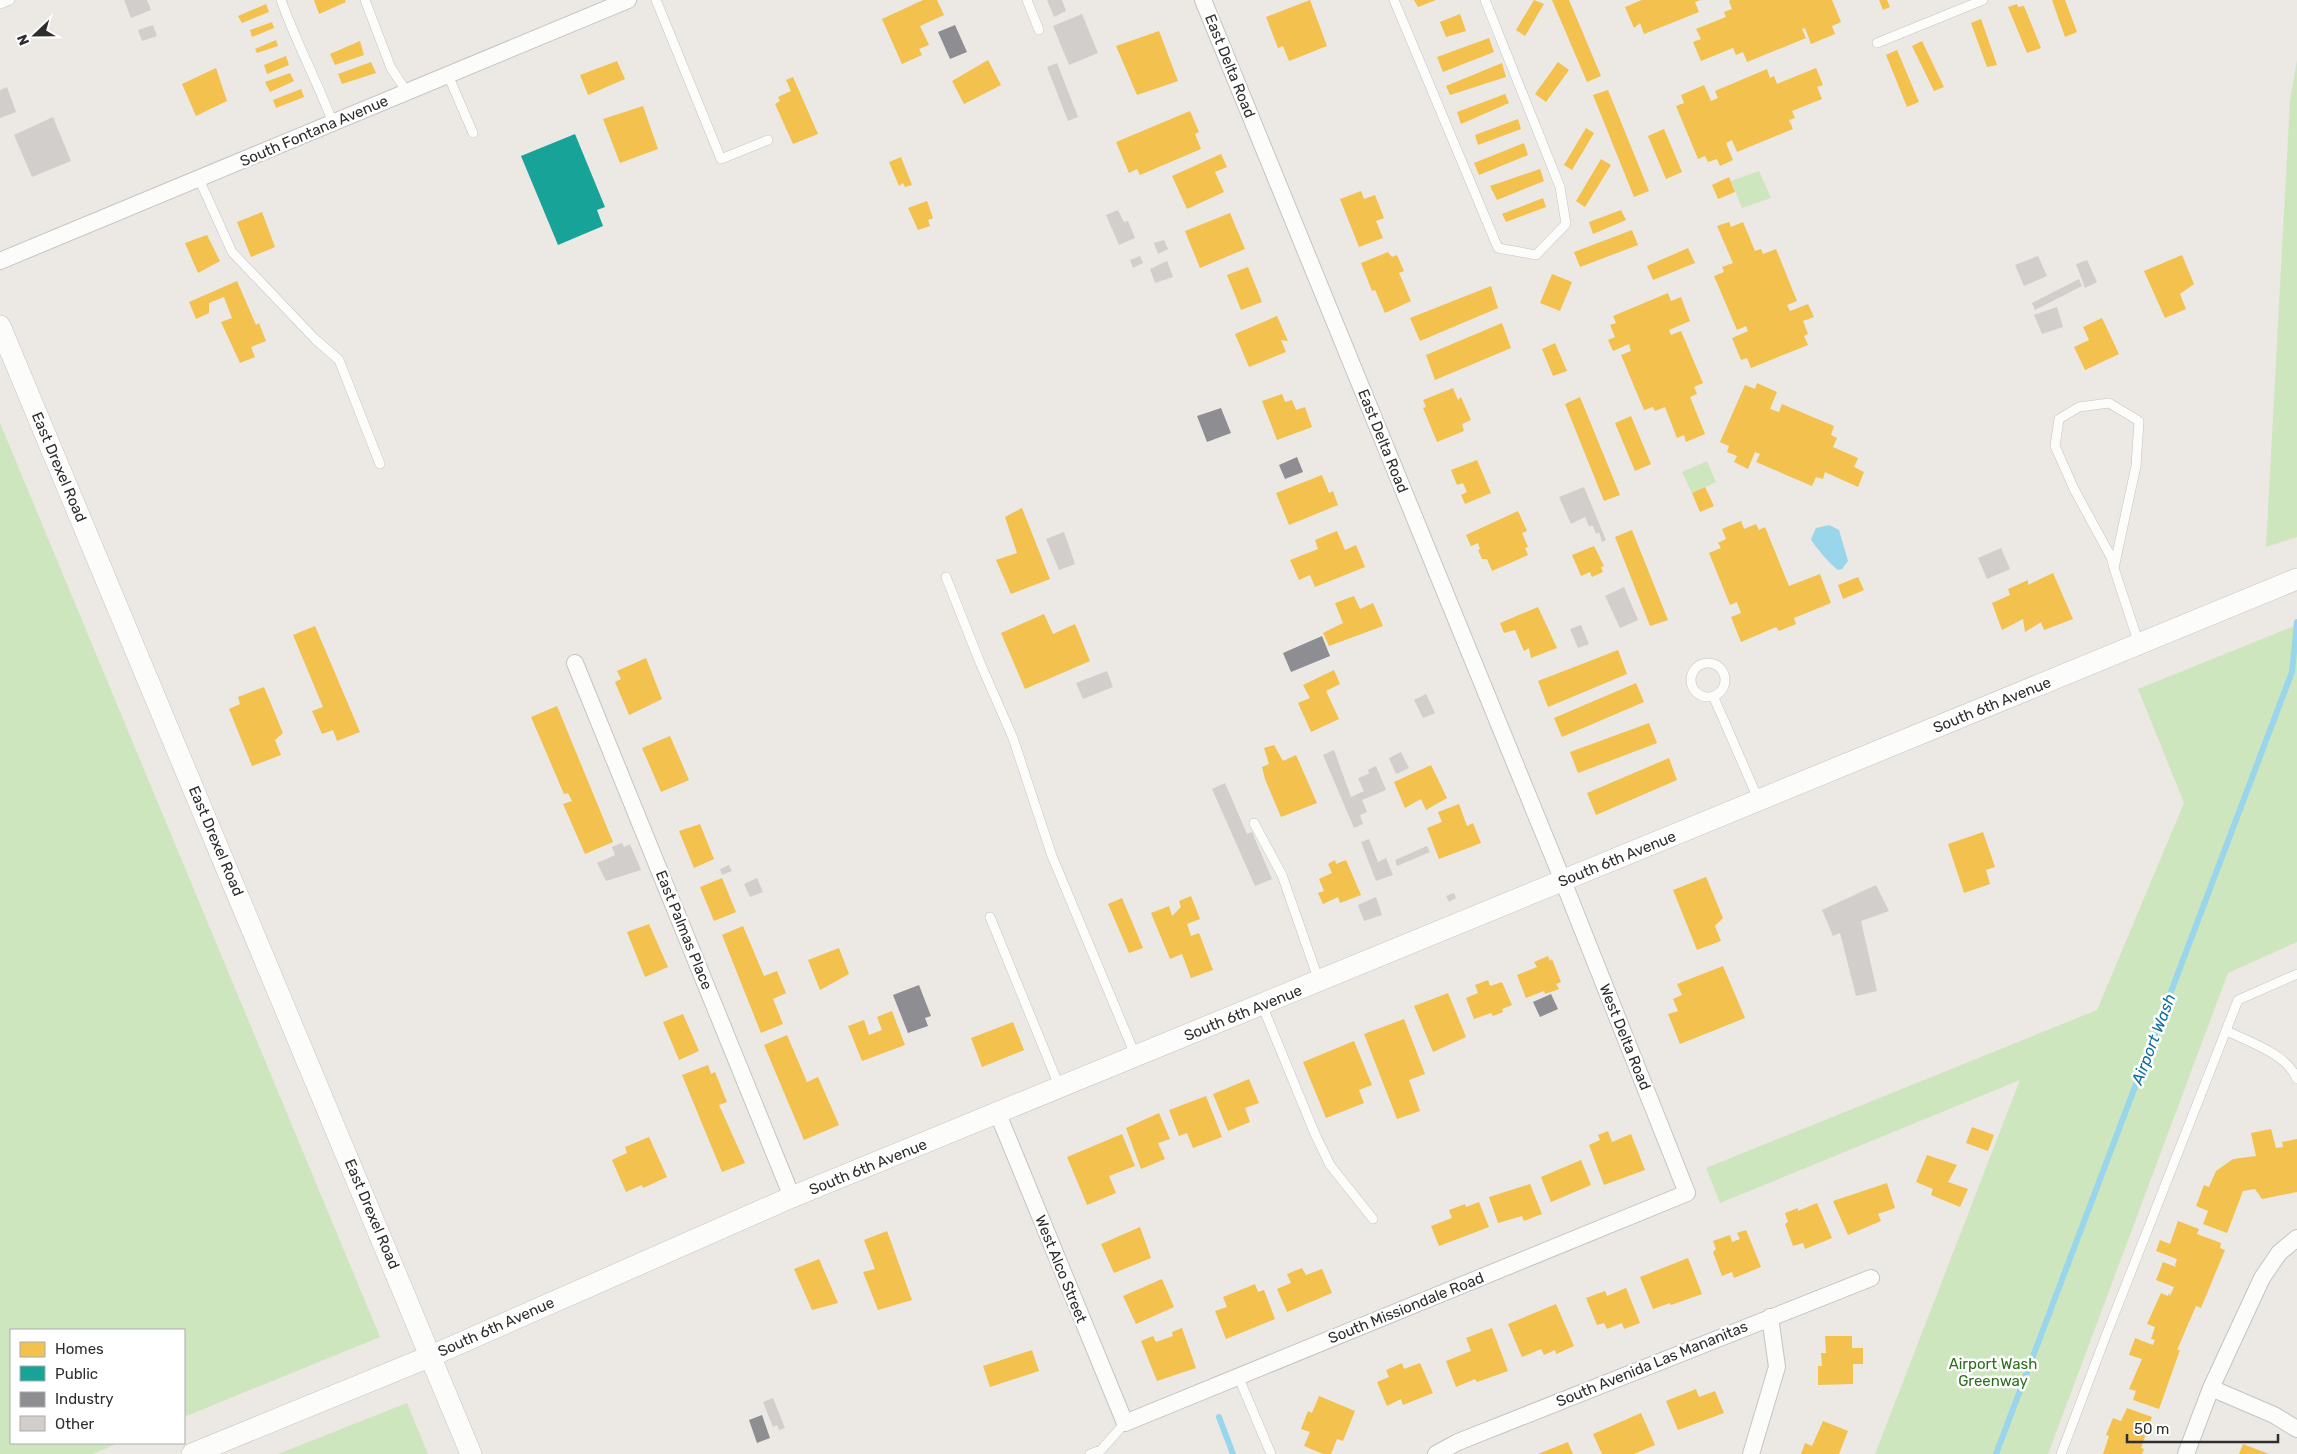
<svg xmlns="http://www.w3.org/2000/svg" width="2297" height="1454" font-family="Rubik,sans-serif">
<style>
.green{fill:#cee6be}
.water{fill:#99d6ec}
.homes{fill:#f2c14e}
.public{fill:#17a398}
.industry{fill:#8d8d92}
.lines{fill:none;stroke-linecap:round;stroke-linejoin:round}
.stream{stroke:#99d6ec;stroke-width:6}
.building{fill:#d1cecb}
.service-casing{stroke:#c5c4c5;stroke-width:10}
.minor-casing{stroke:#c5c4c5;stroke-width:18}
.tertiary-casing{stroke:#c5c4c5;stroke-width:22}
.service{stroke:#fcfcfb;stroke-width:9}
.minor{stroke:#fcfcfb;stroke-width:16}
.tertiary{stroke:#fcfcfb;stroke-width:21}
.labels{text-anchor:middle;stroke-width:5;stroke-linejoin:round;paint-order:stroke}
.street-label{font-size:15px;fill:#2e2e2e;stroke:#fff}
.park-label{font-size:15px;fill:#2c6e1b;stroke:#fff}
.water-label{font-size:16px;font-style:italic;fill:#0d6fa3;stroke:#fff}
</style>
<rect width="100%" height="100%" fill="#ece8e4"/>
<path class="green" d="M2297 60V537L2266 547 2290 100Z
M1759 171 1771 198 1742 208 1731 181Z
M0 423 380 1337 184 1417V1330H11V1443H119L92 1454H0Z
M1707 461 1716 482 1692 493 1682 472Z
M2297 625V942L2228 973 2048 1454H1875L2020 1080 1720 1203 1706 1168 2097 1010 2184 803 2138 689Z
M407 1403 428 1454H278Z"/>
<path class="water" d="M1829 525 1839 530 1848 561 1842 569 1838 570C1832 566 1814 546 1811 539L1816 528Z"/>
<path class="homes" d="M314 0H345L346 2 319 14Z
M923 0H937L944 15 920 26 929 45 919 49 922 55 902 64 882 19Z
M1310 0 1327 46 1289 61 1283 46 1278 48 1266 17Z
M1414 0H1436L1418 7Z
M1534 0 1544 4 1525 36 1516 30Z
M1552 0H1569L1601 76 1587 82Z
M1642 0H1701L1695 2 1699 12 1644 34 1640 23 1634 28 1625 7Z
M1731 0H1832L1841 22 1832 26 1835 34 1811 44 1805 28 1802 29 1806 38 1747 62 1743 52 1736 55 1733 48 1701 61 1693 42 1701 39 1696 29 1726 17 1724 12 1732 9 1729 1Z
M1879 0H1887L1890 7 1883 10Z
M2052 0H2065L2077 32 2065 37Z
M266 4 269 12 242 23 238 16Z
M2017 4 2018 7 2024 6 2041 48 2027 53 2008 7Z
M1460 14 1466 31 1446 37 1440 22Z
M1981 19 1997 65 1987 67 1971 23Z
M272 22 274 28 252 37 250 30Z
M1159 31 1178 81 1137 95 1116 46Z
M1489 38 1494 52 1443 72 1437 57Z
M276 40 278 46 257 53 255 49Z
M360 41 364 55 335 65 330 54Z
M1922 41 1944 87 1934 91 1912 46Z
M1897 50 1919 102 1907 107 1886 55Z
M286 56 289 65 267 74 264 65Z
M988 60 1001 85 964 104 952 81Z
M617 61 625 79 588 95 580 75Z
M371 62 376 73 342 84 338 74Z
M1558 62 1569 70 1546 102 1535 94Z
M1502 63 1506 77 1450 95 1446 86Z
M216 68 227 101 196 116 182 84Z
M1816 68 1823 85 1817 87 1822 99 1792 111 1795 118 1789 120 1793 129 1737 152 1732 140 1726 143 1733 160 1720 166 1717 159 1708 162 1705 156 1698 159 1676 106 1684 103 1681 95 1704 85 1711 101 1718 98 1715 91 1767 69 1770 78 1774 76 1777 84Z
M290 73 294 81 270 92 265 82Z
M793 77 818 134 793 144 775 104 780 101 778 97 791 91 786 80Z
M301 89 304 97 276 108 273 100Z
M1608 90 1649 191 1634 197 1593 95Z
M1505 94 1509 103 1461 124 1457 112Z
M643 106 658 149 620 163 603 119Z
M1190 111 1199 132 1195 134 1201 149 1140 175 1137 169 1129 173 1116 142Z
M1518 119 1521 129 1478 145 1475 135Z
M1586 128 1594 133 1572 170 1564 165Z
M1664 129 1682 172 1666 179 1648 136Z
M1524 143 1528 155 1479 175 1474 163Z
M1221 154 1227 167 1215 172 1224 192 1187 209 1172 176Z
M901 157 912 185 905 187 903 183 899 186 889 162Z
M1601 159 1611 165 1585 207 1576 201Z
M1540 169 1544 181 1497 200 1490 186Z
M1729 177 1735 192 1718 199 1712 185Z
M1361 191 1364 199 1375 195 1384 218 1376 221 1383 238 1359 247 1340 199Z
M1543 198 1546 207 1506 222 1502 214Z
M927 201 933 218 928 220 930 226 918 230 908 208Z
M1621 210 1626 220 1593 234 1589 222Z
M262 212 275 247 251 257 237 222Z
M1230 213 1245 249 1200 268 1185 231Z
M1729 222 1731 227 1743 222 1755 251 1761 249 1763 254 1776 249 1797 301 1787 305 1790 311 1808 304 1814 317 1803 321 1808 334 1804 336 1808 345 1751 368 1747 358 1741 360 1732 338 1748 331 1746 326 1737 330 1714 276 1724 272 1722 267 1733 263 1717 226Z
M1632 230 1638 245 1580 267 1574 252Z
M207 235 220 261 198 273 185 243Z
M1688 248 1695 263 1653 280 1647 266Z
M1388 252 1392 257 1397 255 1404 271 1399 273 1411 301 1385 313 1375 290 1372 291 1361 263Z
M2182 255 2194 284 2180 294 2186 309 2165 318 2144 271Z
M1248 267 1262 302 1241 310 1227 275Z
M1552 274 1572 282 1560 311 1540 303Z
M237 281 256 325 259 323 266 341 251 347 255 357 240 363 221 322 232 318 224 297 209 303V313L196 319 189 302Z
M1491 286 1498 308 1420 341 1410 318Z
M1668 293 1671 301 1681 297 1690 321 1669 330 1671 335 1681 331 1703 383 1694 387 1697 394 1690 397 1705 434 1686 442 1684 435 1677 438 1665 407 1655 411 1653 407 1644 410 1621 355 1631 351 1629 344 1613 351 1608 340 1615 337 1610 325 1616 323 1613 316Z
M1277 316 1288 341 1281 340 1286 352 1249 367 1235 334Z
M2102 318 2119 354 2085 370 2074 347 2089 340 2083 327Z
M1502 323 1511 348 1435 380 1426 355Z
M1555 343 1567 371 1553 376 1542 349Z
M1757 383 1777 392 1770 409 1779 412 1782 404 1834 426 1831 435 1837 438 1833 447 1858 458 1854 467 1864 472 1858 487 1825 472 1823 479 1816 477 1812 486 1756 462 1760 454 1755 452 1748 469 1734 462 1737 456 1727 452 1729 446 1720 442 1745 385 1755 389Z
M1453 388 1458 400 1461 397 1471 420 1462 424 1464 431 1437 442 1423 408 1426 407 1423 400Z
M1282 394 1285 402 1292 400 1296 410 1305 407 1312 427 1277 440 1262 401Z
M1580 397 1620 495 1604 501 1565 404Z
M1631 416 1651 464 1635 471 1615 423Z
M1477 460 1491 493 1465 504 1461 495 1467 492 1463 483 1457 485 1451 470Z
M1322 475 1329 493 1333 491 1338 505 1289 525 1276 493Z
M1705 487 1714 506 1700 512 1692 493Z
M1022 508 1050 579 1011 594 996 560 1017 553 1005 517Z
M1518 511 1527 531 1522 533 1528 547 1525 548 1528 555 1492 571 1487 559H1482L1478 550 1480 549 1478 543 1471 546 1466 535Z
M1741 521 1744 529 1756 524 1759 530 1765 527 1789 586 1820 574 1831 603 1794 618 1796 624 1779 631 1776 627 1741 642 1731 617 1741 613 1737 602 1730 605 1709 553 1721 548 1718 543 1726 539 1722 529Z
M1632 530 1668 620 1650 626 1615 537Z
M1337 531 1345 550 1356 545 1365 567 1315 587 1310 575 1299 580 1290 560 1318 549 1315 540Z
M1594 546 1604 566 1601 567 1603 572 1592 577 1590 572 1581 576 1572 555Z
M2053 573 2073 619 2044 630 2041 622 2025 632 2023 619 2002 630 1992 603 2010 595 2008 589 2028 580V585Z
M1858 577 1864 590 1843 599 1838 585Z
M1354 596 1360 609 1373 603 1383 626 1329 646 1323 633 1343 623 1335 603Z
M1538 607 1557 648 1531 658 1529 648 1524 651 1515 630 1504 633 1500 623Z
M1044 614 1053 634 1075 624 1090 661 1025 689 1001 633Z
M315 626 360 732 337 741 333 730 322 734 312 711 323 707 293 635Z
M1618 650 1627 674 1548 707 1538 681Z
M646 658 662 699 629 715 615 682 621 679 617 671Z
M1334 670 1340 684 1326 691 1339 719 1311 732 1298 703 1310 698 1303 685Z
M1636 683 1644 702 1562 737 1554 718Z
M264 687 283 733 275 740 281 755 252 766 229 709 240 704 238 697Z
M557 706 613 842 585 854 563 804 572 801 568 793 564 794 531 717Z
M1649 723 1657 743 1578 773 1570 752Z
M670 736 689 780 661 792 642 748Z
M1274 745 1283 761 1296 755 1317 803 1281 817 1265 779 1262 767 1269 764 1264 748Z
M1669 758 1677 780 1596 815 1587 793Z
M1431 765 1447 798 1426 810 1421 799 1405 808 1394 782Z
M1459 804 1467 826 1473 823 1481 843 1439 859 1427 828 1442 822 1438 812Z
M700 824 714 859 694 868 679 831Z
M1983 832 1995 867 1986 870 1990 884 1964 893 1948 844Z
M1335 860 1336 864 1346 860 1361 895 1340 903 1338 897 1323 904 1318 893 1324 891 1319 879 1332 873 1328 864Z
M1706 877 1723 918 1715 926 1721 941 1697 950 1673 890Z
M722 878 736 912 714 921 700 887Z
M1191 896 1200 919 1187 924 1191 936 1199 933 1213 970 1191 978 1182 954 1170 959 1151 913 1169 906 1172 916 1181 907 1179 901Z
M1122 898 1143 948 1129 953 1108 904Z
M649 924 668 967 645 977 627 932Z
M743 926 764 976 777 971 786 993 773 999 783 1024 761 1033 722 935Z
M839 948 849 974 820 990 808 960Z
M1548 956 1550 961 1552 959 1561 982 1556 984 1559 989 1545 994 1544 991 1526 998 1517 975 1537 967 1534 962Z
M1723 966 1745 1018 1680 1044 1668 1014 1678 1011 1673 999 1682 995 1677 984Z
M1488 980 1490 986 1502 982 1512 1005 1502 1009 1503 1012 1493 1016 1491 1013 1474 1019 1466 998 1478 993 1475 985Z
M1448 993 1466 1037 1433 1052 1414 1006Z
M892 1011 905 1045 862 1061 848 1026 864 1020 869 1035 882 1030 877 1017Z
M683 1014 699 1051 679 1060 663 1022Z
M1404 1019 1425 1074 1409 1080 1420 1111 1397 1119 1364 1034Z
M1013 1022 1024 1050 982 1067 971 1038Z
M787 1035 807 1082 818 1077 839 1125 804 1140 764 1045Z
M1354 1041 1372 1085 1359 1090 1364 1103 1326 1118 1303 1062Z
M708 1065 711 1074 715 1072 727 1102 719 1105 745 1163 722 1172 682 1075Z
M1249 1079 1259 1103 1245 1108 1250 1122 1228 1131 1213 1094Z
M1206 1096 1222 1137 1193 1148 1187 1133 1179 1136 1169 1110Z
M1159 1113 1170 1139 1158 1143 1165 1159 1141 1169 1126 1128Z
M1972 1127 1994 1135 1988 1151 1966 1143Z
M2271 1129 2276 1148 2283 1147 2282 1142 2297 1139V1192L2262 1199 2255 1189 2243 1191 2227 1233 2203 1224 2208 1211 2196 1206 2204 1185 2209 1187 2216 1171 2233 1159 2256 1156 2251 1133Z
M1608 1131 1612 1142 1631 1134 1645 1170 1604 1185 1589 1145 1600 1140 1598 1135Z
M1122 1134 1135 1166 1109 1176 1116 1193 1087 1205 1067 1157Z
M649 1137 667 1177 643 1188 642 1185 626 1192 612 1160 627 1153 625 1147Z
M1927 1155 1957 1165 1948 1182 1968 1189 1960 1207 1931 1195 1933 1189 1916 1182Z
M1581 1160 1591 1185 1551 1202 1541 1177Z
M1887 1183 1895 1208 1878 1214 1881 1221 1848 1235 1833 1201Z
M1530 1184 1542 1214 1524 1221 1522 1216 1498 1223 1489 1197Z
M1479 1202 1489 1227 1439 1246 1431 1226 1452 1218 1449 1210 1465 1204 1466 1207Z
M1817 1203 1832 1238 1805 1249 1803 1243 1793 1246 1785 1224 1788 1222 1785 1213 1798 1208V1211Z
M2178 1221 2199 1229 2197 1234 2221 1243 2220 1248 2225 1250 2201 1308 2196 1306 2189 1322 2177 1350H2180L2159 1409 2133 1400 2136 1391 2129 1389 2142 1359 2129 1355 2135 1338 2153 1345 2155 1340 2151 1339 2155 1327 2147 1324 2161 1293 2168 1296 2169 1293 2170 1296 2174 1287 2156 1280 2163 1262 2176 1267 2175 1265 2177 1259 2156 1251 2160 1240 2170 1244Z
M1140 1227 1151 1258 1114 1273 1101 1244Z
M1746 1230 1761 1267 1734 1278 1732 1272 1722 1276 1713 1252 1716 1249 1713 1241 1730 1235 1732 1242 1740 1239 1737 1233Z
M887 1231 912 1300 878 1310 863 1272 875 1269 864 1240Z
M1688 1258 1702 1294 1671 1305 1670 1303 1653 1309 1640 1277Z
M819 1259 838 1303 812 1310 794 1269Z
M1302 1268 1306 1275 1322 1269 1332 1293 1287 1312 1277 1289 1291 1283 1287 1274Z
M1162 1279 1174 1307 1136 1324 1123 1296Z
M1255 1284 1258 1292 1264 1290 1275 1319 1226 1339 1215 1311 1227 1307 1223 1297Z
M1626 1288 1640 1323 1624 1329 1622 1323 1607 1329 1604 1323 1597 1325 1586 1298 1605 1291 1607 1296Z
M1556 1304 1574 1346 1556 1354 1555 1350 1544 1355 1541 1349 1522 1357 1508 1324Z
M1182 1328 1196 1368 1157 1381 1141 1341 1153 1336 1156 1342 1173 1336 1172 1332Z
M1492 1328 1508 1371 1477 1382 1475 1379 1456 1387 1446 1361 1471 1351 1466 1338Z
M1825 1336H1852V1348H1863V1364H1853V1384L1818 1385V1366H1822L1821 1353H1826Z
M1032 1350 1039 1371 990 1387 983 1366Z
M1402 1363 1404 1369 1420 1363 1433 1393 1403 1405 1401 1399 1387 1406 1377 1382 1389 1377 1386 1370Z
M1696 1389 1699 1397 1715 1391 1724 1413 1678 1430 1666 1401Z
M1319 1396 1355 1411 1343 1441 1337 1439 1331 1454H1323L1304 1446 1310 1432 1301 1429 1308 1411 1312 1413Z
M2127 1408 2152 1417 2141 1448 2144 1449 2142 1454H2103L2109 1436 2106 1435 2113 1418 2121 1421Z
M1641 1413 1655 1445 1634 1454H1602L1593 1434Z
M1823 1421 1848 1431 1839 1454H1801L1805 1443 1812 1446Z
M1568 1442 1573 1454H1538Z
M2243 1444 2269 1454H2239Z"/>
<path class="public" d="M575 134 605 207 597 210 603 226 558 245 521 156Z"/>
<path class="industry" d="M955 25 967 52 950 59 938 32Z
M1221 408 1231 433 1207 442 1197 416Z
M1297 457 1303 472 1285 479 1279 465Z
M1322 636 1330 656 1291 672 1283 653Z
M919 985 931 1016 925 1018 928 1026 908 1033 893 995Z
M1551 994 1558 1009 1540 1017 1533 1002Z
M762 1415 770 1438 757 1443 749 1420Z"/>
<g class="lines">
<path class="stream" d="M1219 1417 1233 1454
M1996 1454 2292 672 2297 622"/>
</g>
<path class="building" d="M124 0H147L151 10 131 18Z
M1047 0H1062L1066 11 1054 17Z
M1082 14 1098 53 1069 65 1053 26Z
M153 25 157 36 142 41 138 30Z
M1057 63 1078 117 1068 121 1047 67Z
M7 87 16 112 0 118V90Z
M53 117 71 161 32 177 14 135Z
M1118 210 1124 222 1128 221 1135 238 1119 245 1106 215Z
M1164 240 1168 249 1158 254 1154 243Z
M1140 256 1143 263 1133 268 1130 260Z
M2038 256 2047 276 2024 286 2015 265Z
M2087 260 2097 282 2085 288 2076 264Z
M1167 261 1173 277 1155 283 1150 269Z
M2079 279 2082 286 2035 310 2032 303Z
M2057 307 2063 327 2042 334 2034 315Z
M1584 487 1606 540 1602 542 1599 532 1596 534 1593 526H1589L1585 517 1571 524 1559 497Z
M1064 532 1075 564 1059 570 1046 539Z
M2001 548 2010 569 1987 579 1978 558Z
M1624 587 1638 620 1620 628 1605 596Z
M1581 625 1589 644 1578 648 1570 629Z
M1107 671 1113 687 1083 699 1076 683Z
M1426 694 1435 713 1423 718 1414 700Z
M1334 750 1351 797 1364 791 1358 778 1369 774 1368 770 1376 766 1386 790 1362 800 1367 812 1360 815 1363 824 1354 828 1323 755Z
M1401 752 1409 768 1396 774 1389 758Z
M1225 783 1247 834 1252 832 1272 879 1255 886 1212 789Z
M1369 839 1378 862 1386 858 1393 875 1376 881 1361 842Z
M622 843 624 847 630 844 641 870 606 881 597 863 615 855 612 847Z
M1427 846 1430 852 1397 866 1395 860Z
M729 865 732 871 722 875 720 869Z
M757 878 763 892 750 897 744 884Z
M1876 885 1889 911 1861 921 1877 991 1856 996 1840 933 1833 936 1822 910Z
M1454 893 1456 898 1449 902 1446 896Z
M1376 897 1382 915 1364 921 1358 905Z
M773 1398 785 1428 779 1430 777 1425 773 1427 763 1402Z"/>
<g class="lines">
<defs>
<path id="service" d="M281 0C296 42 317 81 333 123
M365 0 391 68 407 92
M656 0 721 159 768 140
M1027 0 1039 30
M1394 0 1498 248 1536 255 1566 224 1560 187 1485 0
M0 4 10 0
M1877 43 1983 0
M448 75 473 133
M199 179 232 252 315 339 339 360 380 464
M2114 568 2136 466 2139 421 2109 403 2079 407 2059 419 2055 446 2074 489 2111 557 2114 568 2139 644
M946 577 981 665 1013 738 1052 856 1136 1057
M1691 680a17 17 0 1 1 34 0a17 17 0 1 1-34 0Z
M1713 696 1726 725
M1725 723 1759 801
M1254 823 1282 875 1319 981
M990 917 1060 1088
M1262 1005 1315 1134 1330 1165 1373 1219
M2227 1031C2249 1042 2287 1054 2297 1079
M1238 1376 1271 1454
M1090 1454 1101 1450 1125 1423
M2061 1454 2105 1338 2238 1000 2297 974"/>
<path id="minor" d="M0 261 628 0
M575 663 792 1197
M998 1114 1125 1423 1687 1193 1563 881 1203 0
M2211 1388 2274 1415 2297 1429
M1436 1454 1458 1442 1871 1278
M1751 1454 1777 1367 1770 1317
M2186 1454 2211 1388 2262 1278 2279 1253 2297 1238"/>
<path id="tertiary" d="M0 326 471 1454
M192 1454 431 1356 792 1197 2297 579"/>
</defs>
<use href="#service" class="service-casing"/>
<use href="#minor" class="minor-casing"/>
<use href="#tertiary" class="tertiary-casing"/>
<use href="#service" class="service"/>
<use href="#minor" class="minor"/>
<use href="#tertiary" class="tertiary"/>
</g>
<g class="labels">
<g class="street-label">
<text transform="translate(1230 66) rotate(68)" y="5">East Delta Road</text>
<text transform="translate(314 131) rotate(-23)" y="5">South Fontana Avenue</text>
<text transform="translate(1383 441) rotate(68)" y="5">East Delta Road</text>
<text transform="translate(59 467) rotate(67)" y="5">East Drexel Road</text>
<text transform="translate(1992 705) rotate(-22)" y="5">South 6th Avenue</text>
<text transform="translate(216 841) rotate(67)" y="5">East Drexel Road</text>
<text transform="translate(1617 859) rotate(-22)" y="5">South 6th Avenue</text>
<text transform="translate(684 930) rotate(68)" y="5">East Palmas Place</text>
<text transform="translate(1243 1013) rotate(-22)" y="5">South 6th Avenue</text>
<text transform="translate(1625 1037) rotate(68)" y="5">West Delta Road</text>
<text transform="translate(868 1167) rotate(-22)" y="5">South 6th Avenue</text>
<text transform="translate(372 1214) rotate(67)" y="5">East Drexel Road</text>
<text transform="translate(1061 1269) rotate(68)" y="5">West Alco Street</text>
<text transform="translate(1406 1308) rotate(-22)" y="5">South Missiondale Road</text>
<text transform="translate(496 1327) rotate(-24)" y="5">South 6th Avenue</text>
<text transform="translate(1652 1364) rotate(-22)" y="5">South Avenida Las Mananitas</text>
</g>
<g class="park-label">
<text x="1993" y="1369">Airport Wash<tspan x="1993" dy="17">Greenway</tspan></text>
</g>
<g class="water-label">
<text transform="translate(2153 1039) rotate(-69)" y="6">Airport Wash</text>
</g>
</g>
<rect x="10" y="1329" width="175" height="115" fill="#ffffff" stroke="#ababab"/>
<rect x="20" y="1342" width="25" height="15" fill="#f2c14e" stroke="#ababab"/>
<text x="55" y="1354" font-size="15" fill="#2e2e2e">Homes</text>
<rect x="20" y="1366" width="25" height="15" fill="#17a398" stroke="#ababab"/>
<text x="55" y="1379" font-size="15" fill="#2e2e2e">Public</text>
<rect x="20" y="1392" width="25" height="15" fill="#8d8d92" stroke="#ababab"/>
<text x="55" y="1404" font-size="15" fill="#2e2e2e">Industry</text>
<rect x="20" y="1416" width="25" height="15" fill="#d1cecb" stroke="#ababab"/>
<text x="55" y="1429" font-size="15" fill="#2e2e2e">Other</text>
<g transform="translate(35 35) rotate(248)" stroke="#ffffff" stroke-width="4" paint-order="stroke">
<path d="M0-4L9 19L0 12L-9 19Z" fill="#2e2e2e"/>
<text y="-8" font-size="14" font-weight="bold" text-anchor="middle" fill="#2e2e2e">N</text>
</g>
<path d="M2127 1434v8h151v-8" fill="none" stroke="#2e2e2e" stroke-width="2.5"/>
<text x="2134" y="1434" font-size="15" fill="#2e2e2e" stroke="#ffffff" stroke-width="4" paint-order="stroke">50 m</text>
</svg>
